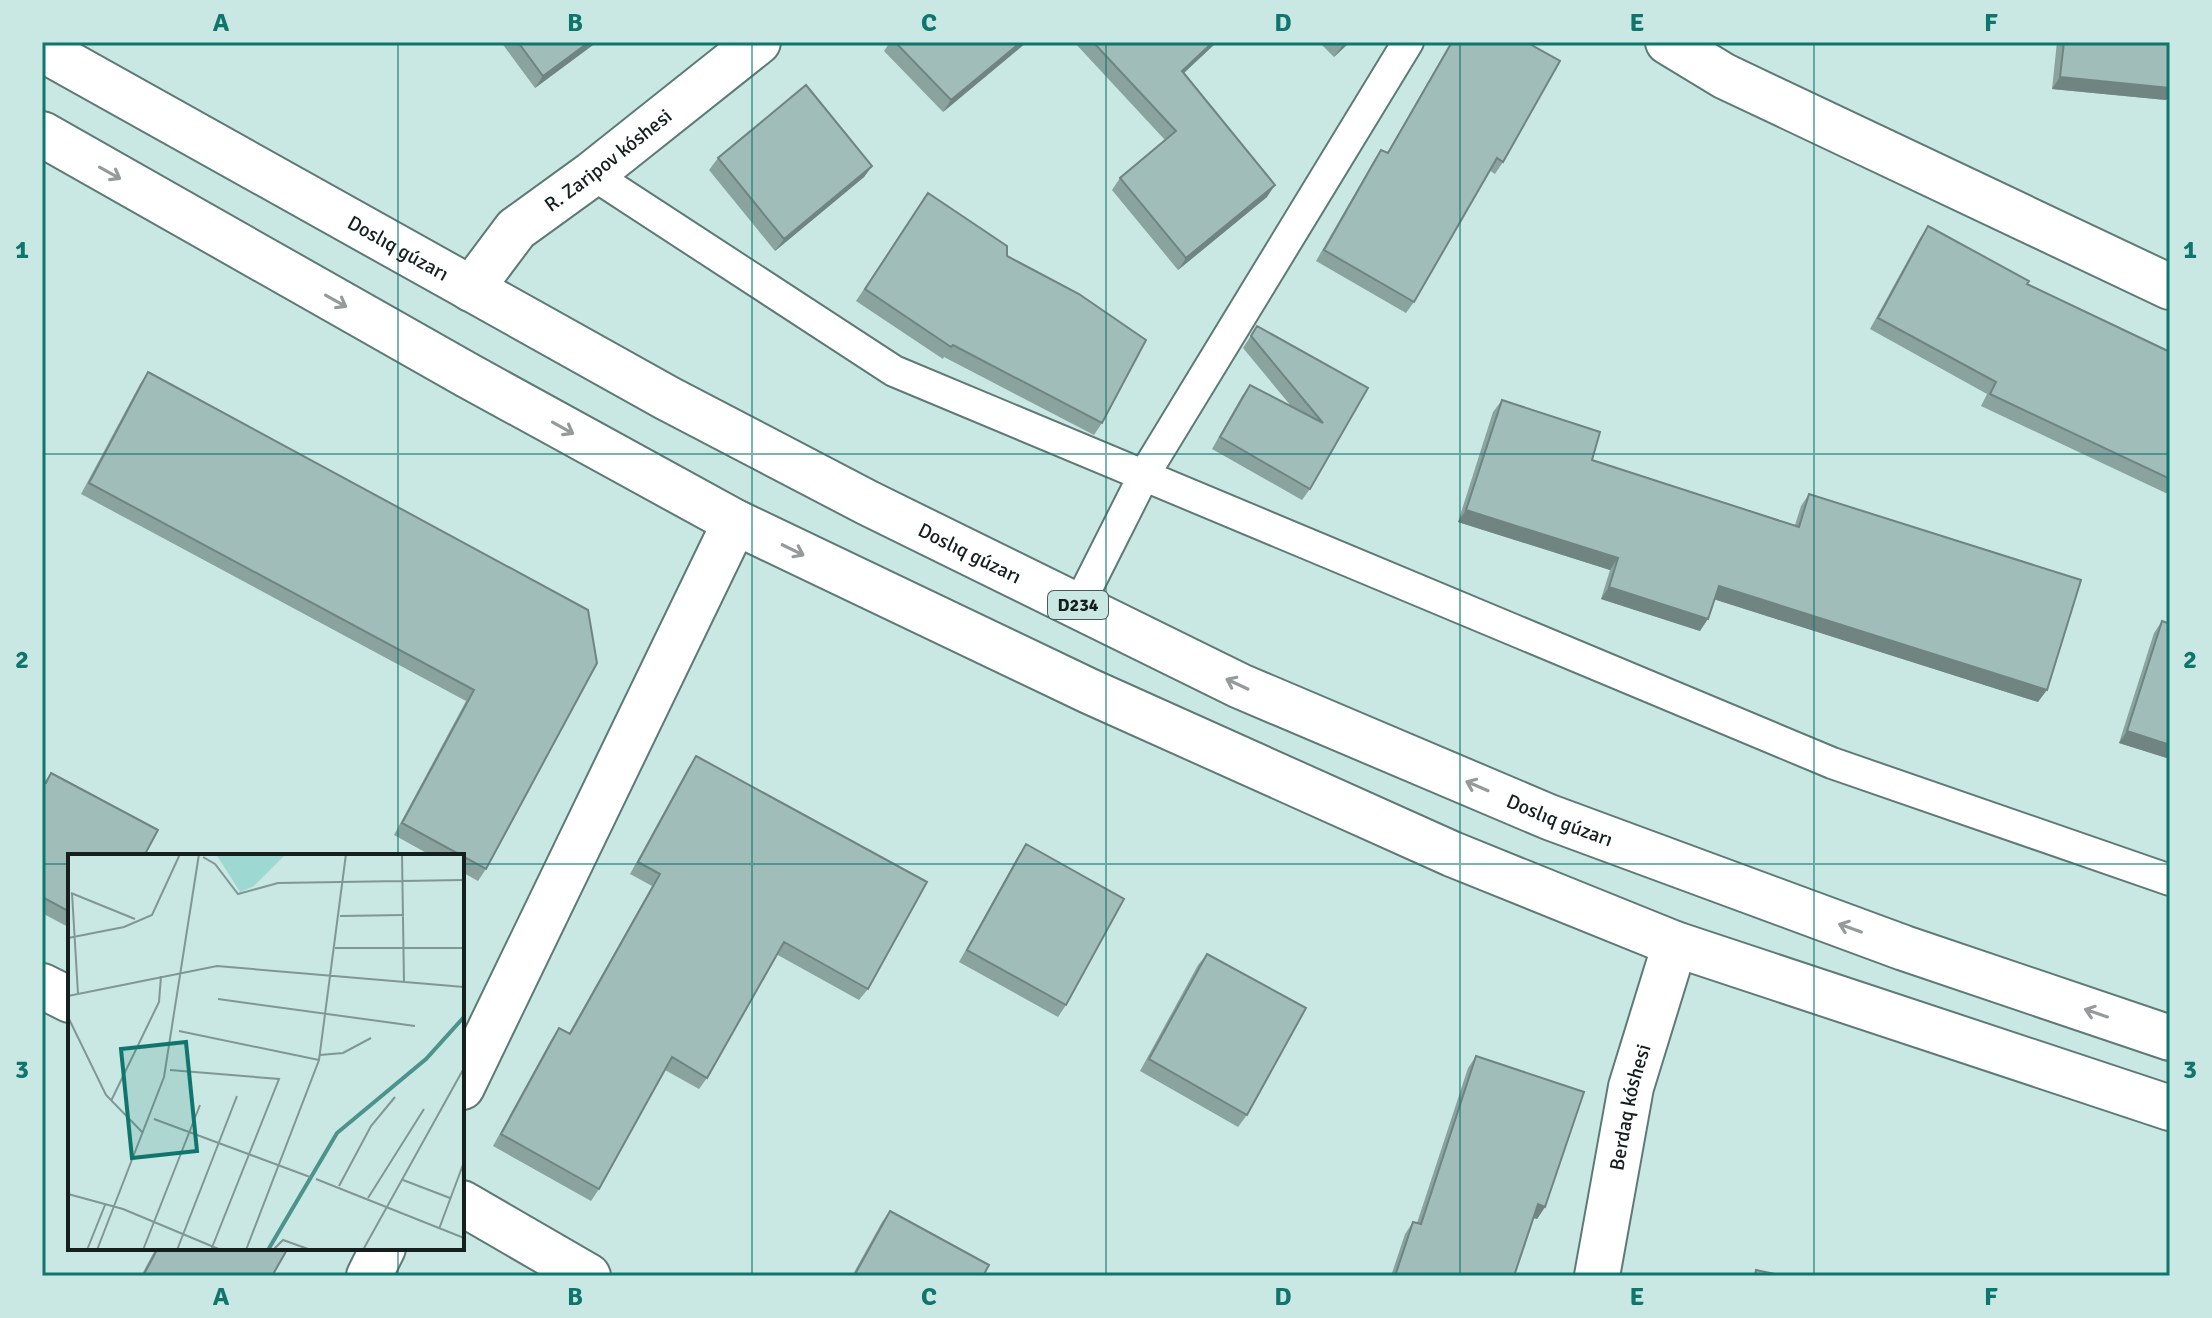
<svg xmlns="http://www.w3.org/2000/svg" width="2212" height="1318" font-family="Signika,sans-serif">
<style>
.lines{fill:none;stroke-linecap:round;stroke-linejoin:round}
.lane-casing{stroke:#5e7a76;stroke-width:34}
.street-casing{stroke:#5e7a76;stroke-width:48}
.primary-casing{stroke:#5e7a76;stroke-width:48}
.lane{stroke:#fff;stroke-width:30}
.street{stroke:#fff;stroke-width:44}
.primary{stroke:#fff;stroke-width:44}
.wall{fill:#8aa39f}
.shaded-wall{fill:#708482}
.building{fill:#a0bdb9;stroke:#708482;stroke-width:2}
.oneway{stroke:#959a9a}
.grid{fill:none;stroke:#0f766e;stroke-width:2;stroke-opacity:0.55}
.labels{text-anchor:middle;stroke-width:7;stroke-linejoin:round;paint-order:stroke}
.shield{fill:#c9e7e3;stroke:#4a5b59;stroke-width:2}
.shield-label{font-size:18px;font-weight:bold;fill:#141f1e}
.street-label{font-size:20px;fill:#141f1e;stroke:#c9e7e3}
.inset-river{fill:none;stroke:#4d938d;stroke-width:4}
.inset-road{fill:none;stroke:#819794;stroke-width:2}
.view{fill:#0f766e;fill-opacity:0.15;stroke:#0f766e;stroke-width:4}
.inset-edge{fill:none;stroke:#141f1e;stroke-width:4}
.neatline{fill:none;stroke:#0f766e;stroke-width:3}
.grid-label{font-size:26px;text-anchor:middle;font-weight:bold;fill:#0f766e}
</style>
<rect width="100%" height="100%" fill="#c9e7e3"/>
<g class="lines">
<defs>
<path id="lane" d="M592 174 894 371 1832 763 2170 880
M1078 606 1144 475 1408 42"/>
<g id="street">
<path d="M1668 42 1724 76 2170 287"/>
<path id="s1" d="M471 289 516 229 592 174 758 42"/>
<path d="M42 986 70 1000"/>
<path d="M462 1087 735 522"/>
<path d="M462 1203 588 1276"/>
<path d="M369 1276 383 1248"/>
<path id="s2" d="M1597 1276 1631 1087 1675 944"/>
</g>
<g id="primary">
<path id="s3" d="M42 49 667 398 868 503 1240 686 1549 817 1904 948 2170 1038"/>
<path d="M42 134 467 375 735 522 1089 691 1452 854 1675 944 2170 1108"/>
</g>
</defs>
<use href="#lane" class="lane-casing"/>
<use href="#street" class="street-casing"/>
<use href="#primary" class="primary-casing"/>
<use href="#lane" class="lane"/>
<use href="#street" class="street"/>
<use href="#primary" class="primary"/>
</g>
<path class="wall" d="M501 42H597L535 88Z
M890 42H1027L943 112 884 51Z
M1074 42H1217L1184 73 1267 197 1178 270 1112 190 1120 178 1165 140Z
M1319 42H1350L1334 57Z
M1451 42H1526L1503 162 1495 174 1489 170 1414 302 1406 313 1316 261 1373 162 1381 150 1387 153Z
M2057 42H2170L2166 100 2052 89Z
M718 158 872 166 864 177 775 251 709 170Z
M928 193 1007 256 1102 423 1094 435 944 357 943 359 856 301Z
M1928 226 2027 284 2170 352V495L1981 406 1987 394 1870 329 1920 238Z
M1257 326 1368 388 1310 489 1302 500 1212 449 1242 396 1250 385 1291 406 1243 348Z
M148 372 588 610 486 869 478 881 462 872V856H432L394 835 466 701 81 494 140 384Z
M1502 400 1592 460 1795 525 1801 506 1809 494 2038 702 1714 599 1700 631 1601 599 1610 570 1458 522 1493 412Z
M2162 621 2170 759 2119 743 2154 633Z
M696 756 868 989 859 1000 776 954 707 1078 699 1089 665 1070 599 1189 591 1201 493 1146 551 1040 559 1028 569 1033 652 886 630 874 688 768Z
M51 773 70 856V928L42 913V781L44 782Z
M1026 844 1066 1005 1058 1017 959 962 1018 856Z
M1207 954 1247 1115 1238 1127 1140 1071 1198 965Z
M1476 1056 1545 1207 1537 1219 1533 1218 1514 1276H1391L1405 1234 1413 1222 1417 1223 1468 1068Z
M890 1211 983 1276H852L882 1222Z
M156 1248H288L272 1276H141Z"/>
<path class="shaded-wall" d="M589 42H597L535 88 543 76Z
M1021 42H1027L943 112 951 100Z
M1213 42H1217L1173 83 1182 71Z
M1346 42H1350L1334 57 1342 46Z
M2060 77 2170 88V95L2166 100 2052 89Z
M872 166 864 177 775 251 784 239Z
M1275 185 1267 197 1178 270 1186 258Z
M1466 510 1618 558 1610 570 1458 522Z
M1719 586 2047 690 2038 702 1710 598Z
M1609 587 1708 619 1700 631 1601 599Z
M2127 731 2170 745V759L2119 743Z
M1538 1204 1545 1207 1537 1219 1529 1216Z"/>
<path class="building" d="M518 42H589L543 76Z
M895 42H1021L951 100Z
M1093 42H1213L1182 71 1275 185 1186 258 1120 178 1176 131Z
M1452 42H1526L1560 61 1503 162 1497 158 1414 302 1324 250 1381 150 1388 153Z
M2064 42H2170V88L2060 77Z
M806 85 872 166 784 239 718 158Z
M928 193 1007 246V256L1079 294 1146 340 1102 423 953 345 951 347 865 289Z
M1928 226 2029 281 2027 284 2170 352V479L1990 394 1996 382 1878 318Z
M1257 326 1368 388 1310 489 1220 437 1250 385 1323 423 1251 336Z
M148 372 588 610 597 663 486 869 402 823 474 690 89 483Z
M1502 400 1600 432 1592 460 1799 527 1809 494 2081 580 2047 690 1719 586 1708 619 1609 587 1618 558 1466 510Z
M2162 621 2170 624V745L2127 731Z
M696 756 927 882 868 989 784 942 707 1078 672 1057 599 1189 501 1134 559 1028 570 1034 660 874 638 862Z
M51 773 158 830 144 856H70V912L42 897V781L46 783Z
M1026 844 1124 899 1066 1005 967 950Z
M1207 954 1306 1008 1247 1115 1149 1059Z
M1476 1056 1584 1092 1545 1207 1538 1204 1514 1276H1395L1413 1222 1421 1224Z
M890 1211 989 1265 983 1276H854Z
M158 1248H288L272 1276H143Z
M1756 1270 1784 1276H1755Z"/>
<defs><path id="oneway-shaft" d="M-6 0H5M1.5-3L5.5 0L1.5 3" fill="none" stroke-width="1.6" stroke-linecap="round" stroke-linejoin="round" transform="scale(2)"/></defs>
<g class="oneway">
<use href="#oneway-shaft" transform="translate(110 173) rotate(29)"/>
<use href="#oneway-shaft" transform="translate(336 301) rotate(29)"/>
<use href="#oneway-shaft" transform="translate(563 428) rotate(29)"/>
<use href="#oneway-shaft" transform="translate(793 550) rotate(26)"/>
<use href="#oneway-shaft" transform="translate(1237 684) rotate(-155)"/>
<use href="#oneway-shaft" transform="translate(1477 786) rotate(-157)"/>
<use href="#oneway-shaft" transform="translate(1850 928) rotate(-160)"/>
<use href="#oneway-shaft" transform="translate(2096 1013) rotate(-161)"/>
</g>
<path class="grid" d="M398 42V856M752 42V1276M1106 42V1276M1460 42V1276M1814 42V1276M42 454H2170M42 864H70M462 864H2170M398 1248V1276"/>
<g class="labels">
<rect class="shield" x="1048" y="591" width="60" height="28" rx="6"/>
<g class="shield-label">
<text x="1078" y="611">D234</text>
</g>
<g class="street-label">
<text dy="7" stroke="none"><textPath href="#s1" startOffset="190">R. Zaripov kóshesi</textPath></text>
<text dy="7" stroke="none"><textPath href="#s3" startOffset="408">Doslıq gúzarı</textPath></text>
<text dy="7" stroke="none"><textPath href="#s3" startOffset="1056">Doslıq gúzarı</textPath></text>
<text dy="7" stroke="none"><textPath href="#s3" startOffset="1704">Doslıq gúzarı</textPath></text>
<text dy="7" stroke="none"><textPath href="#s2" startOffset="172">Berdaq kóshesi</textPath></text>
</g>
</g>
<g transform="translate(68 854)">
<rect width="396" height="396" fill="#c9e7e3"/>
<path d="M148 0H218L186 32 172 38Z" fill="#9dd9d2"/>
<path class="inset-river" d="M200 396 269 279 358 205 396 163"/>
<path class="inset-road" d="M334 0 336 129M135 3 147 10 170 40 210 29 396 26M3 39 67 65M4 39 10 140M272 62 336 61M0 84 56 73 84 61 112 0M267 94H396M0 142 149 112 396 133M150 145 347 172M0 163 38 241 75 279M111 177 251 206M252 201 275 199 303 184M102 216 211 225 143 396M43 247 91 148 93 122M86 265 242 323M248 325 396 384M335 326 382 344M271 332 303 272 327 243M0 340 55 355 153 396M300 344 356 255M371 375 396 308M19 396 37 351M29 396 96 223 131 0M75 396 132 251M109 396 169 242M178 396 251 206 278 0M205 396 215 386 243 396M295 396 396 214"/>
<path class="view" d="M118 188 129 297 64 304 53 195Z"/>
<rect width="396" height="396" class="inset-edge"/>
</g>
<rect width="2212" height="1318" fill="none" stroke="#c9e7e3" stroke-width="88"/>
<rect x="44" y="44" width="2124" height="1230" class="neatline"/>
<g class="grid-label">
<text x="221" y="31">A</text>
<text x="575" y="31">B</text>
<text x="929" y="31">C</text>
<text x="1283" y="31">D</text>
<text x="1637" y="31">E</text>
<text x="1991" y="31">F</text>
<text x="22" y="258">1</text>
<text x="2190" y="258">1</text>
<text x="22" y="668">2</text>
<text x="2190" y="668">2</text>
<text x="22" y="1078">3</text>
<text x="2190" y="1078">3</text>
<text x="221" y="1305">A</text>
<text x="575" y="1305">B</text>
<text x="929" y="1305">C</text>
<text x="1283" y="1305">D</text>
<text x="1637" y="1305">E</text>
<text x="1991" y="1305">F</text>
</g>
</svg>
